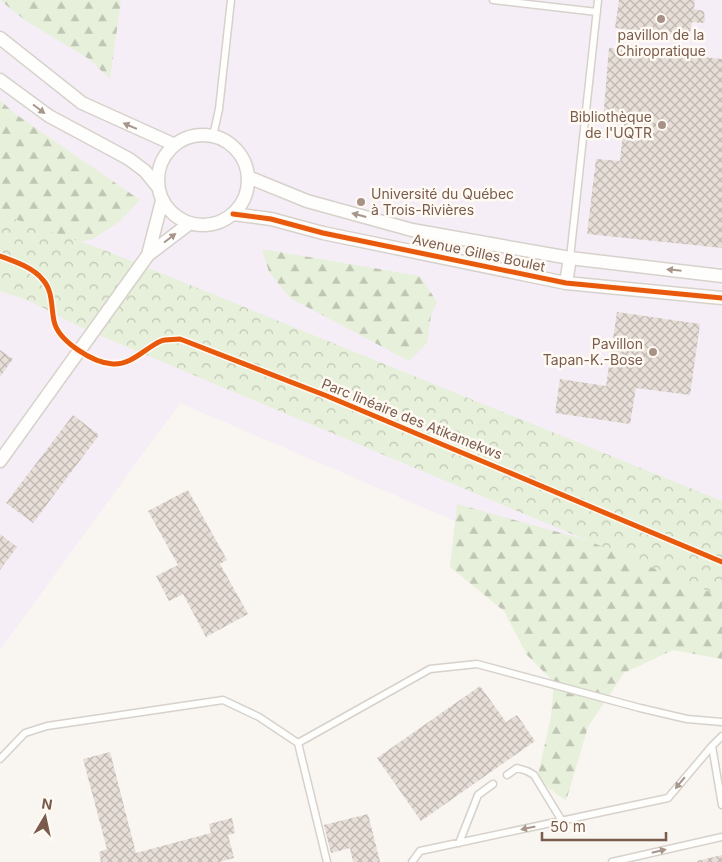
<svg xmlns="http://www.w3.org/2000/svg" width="722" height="862" font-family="Inter,sans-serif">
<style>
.education{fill:#f6eef6}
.forest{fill:url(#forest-firs)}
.park{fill:url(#park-crowns)}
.building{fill:url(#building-cross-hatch)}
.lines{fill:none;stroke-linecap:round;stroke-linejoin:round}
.service-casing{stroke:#d7d1cb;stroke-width:9}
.minor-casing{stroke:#d7d1cb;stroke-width:15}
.service{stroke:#fefefd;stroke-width:6}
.minor{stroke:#fefefd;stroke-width:12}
.cycleway-casing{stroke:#fffaf3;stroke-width:8}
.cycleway{stroke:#e8590c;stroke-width:5}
.oneway{fill:#a8958b}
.poi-dot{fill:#a69286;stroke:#fffaf3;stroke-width:2}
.labels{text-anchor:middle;stroke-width:5;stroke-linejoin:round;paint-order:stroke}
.poi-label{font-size:14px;fill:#7a5c4d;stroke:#fffaf3;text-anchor:end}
.street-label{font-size:14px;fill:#7a5c4d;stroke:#fffaf3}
</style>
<defs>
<pattern id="forest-firs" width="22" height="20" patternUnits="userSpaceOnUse" patternTransform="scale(1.25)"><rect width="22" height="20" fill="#e7f0db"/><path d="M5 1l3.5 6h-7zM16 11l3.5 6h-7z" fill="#c0c6b4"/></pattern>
<pattern id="park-crowns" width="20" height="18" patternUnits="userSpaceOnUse" patternTransform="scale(1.25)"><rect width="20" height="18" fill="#e7f0db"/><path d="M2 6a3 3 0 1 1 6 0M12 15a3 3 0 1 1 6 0" fill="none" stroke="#c0c6b4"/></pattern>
<pattern id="building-cross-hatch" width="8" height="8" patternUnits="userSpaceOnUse" patternTransform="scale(1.25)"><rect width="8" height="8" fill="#e6ded7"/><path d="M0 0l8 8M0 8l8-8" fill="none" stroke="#bfb7b1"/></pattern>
</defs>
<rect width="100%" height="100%" fill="#f9f5f0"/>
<path class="education" d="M0 0H722V636L180 403 0 650Z"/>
<path class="forest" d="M0 0H121L110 79 89 59 26 21Z
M0 100 14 113 140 200 119 222 93 239 47 250 0 240Z
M262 249 420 276 437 302 431 316 427 343 409 361 290 298 269 272Z
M457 504 615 548 722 591V659L673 650 624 673 588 727 566 801 537 779 551 717 554 682 527 655 504 611 450 567Z"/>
<path class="park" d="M0 214 104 250 722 501V597L82 328 32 302 0 291Z"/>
<path class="building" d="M619 0H695L694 9 704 11 705 21 703 23 692 22 689 37 615 28Z
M609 48 722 59V248L587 234 596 159 620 161 624 122 603 120Z
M617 312 700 324 690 395 636 388 630 424 555 413 560 379 606 386Z
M0 350 13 359 0 377Z
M73 415 99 435 33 523 6 503Z
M188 490 227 560 220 564 248 614 206 637 183 594 169 601 156 576 178 565 148 511Z
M0 534 17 547 0 570Z
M480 686 506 722 517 715 535 741 421 821 377 758Z
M110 752 136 853 211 833 209 824 232 818 235 833 228 835 234 858 219 862H101L99 852 107 849 83 759Z
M368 814 380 862H353L350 848 331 853 324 825Z
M722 855V862H697V861Z"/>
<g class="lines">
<defs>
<path id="service" d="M493 0 597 12
M213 136 219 109 231 0
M570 258 598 0
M298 743 327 862
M712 746 722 805
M0 759 25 733 47 726 223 700 259 717 298 743 430 669 477 664 640 708 687 719 722 722
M507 775 517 768 527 771 534 775 562 821
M459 843 478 795 493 784
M412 862 420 851 668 798 712 746 722 736
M612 862 722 837"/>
<path id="minor" d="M0 38 82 103 175 145
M0 80 49 116 129 159 145 171 158 187
M158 180a45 45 0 1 1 90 0a45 45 0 1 1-90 0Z
M248 177 307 201 412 230 570 258 722 276
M162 201 148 255 190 223
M233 214 271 219 323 233 566 283 722 298
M566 283 570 258
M0 461 148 255"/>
</defs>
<use href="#service" class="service-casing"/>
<use href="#minor" class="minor-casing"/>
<use href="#service" class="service"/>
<use href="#minor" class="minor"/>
<defs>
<path id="cycleway" d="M233 214 271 219 323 233 566 283 722 298
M0 256C14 261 34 268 43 280 53 291 51 307 54 321 58 341 93 363 113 364 132 365 145 348 161 341 166 339 174 340 180 339L327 396 722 562"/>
</defs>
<use href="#cycleway" class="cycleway-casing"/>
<use href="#cycleway" class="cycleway"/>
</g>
<defs><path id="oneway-solid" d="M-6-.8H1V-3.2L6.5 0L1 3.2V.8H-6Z" transform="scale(1.25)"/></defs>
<g class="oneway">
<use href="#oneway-solid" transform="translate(39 109) rotate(37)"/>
<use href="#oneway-solid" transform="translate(130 126) rotate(-157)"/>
<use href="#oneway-solid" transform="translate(359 215) rotate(-165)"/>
<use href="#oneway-solid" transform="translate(170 238) rotate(-37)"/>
<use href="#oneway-solid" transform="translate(674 270) rotate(-174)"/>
<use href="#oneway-solid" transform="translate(680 783) rotate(130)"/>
<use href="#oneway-solid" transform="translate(528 828) rotate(168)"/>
<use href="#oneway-solid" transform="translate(659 851) rotate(-13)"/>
</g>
<g class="poi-dot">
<circle cx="661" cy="19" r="5"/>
<circle cx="662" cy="125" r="5"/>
<circle cx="361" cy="202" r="5"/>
<circle cx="653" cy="352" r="5"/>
</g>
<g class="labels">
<g class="poi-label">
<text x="661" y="40" text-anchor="middle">pavillon de la<tspan x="661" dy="16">Chiropratique</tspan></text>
<text x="652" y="122">Bibliothèque<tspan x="652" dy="16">de l'UQTR</tspan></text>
<text x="371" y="199" text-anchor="start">Université du Québec<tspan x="371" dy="16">à Trois-Rivières</tspan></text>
<text x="643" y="349">Pavillon<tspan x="643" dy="16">Tapan-K.-Bose</tspan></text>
</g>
<g class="street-label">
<text transform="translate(479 253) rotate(12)" y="5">Avenue Gilles Boulet</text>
<text transform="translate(412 419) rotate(22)" y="5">Parc linéaire des Atikamekws</text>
</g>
</g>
<g transform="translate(45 817) rotate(9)" stroke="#fffaf3" stroke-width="4" paint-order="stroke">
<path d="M0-4L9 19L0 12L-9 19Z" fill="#7a5c4d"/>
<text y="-8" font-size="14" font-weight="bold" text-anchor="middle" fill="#7a5c4d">N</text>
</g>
<path d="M542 832v8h124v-8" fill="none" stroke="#7a5c4d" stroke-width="2.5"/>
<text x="550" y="832" font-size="15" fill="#7a5c4d" stroke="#fffaf3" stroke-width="4" paint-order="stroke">50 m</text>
</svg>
